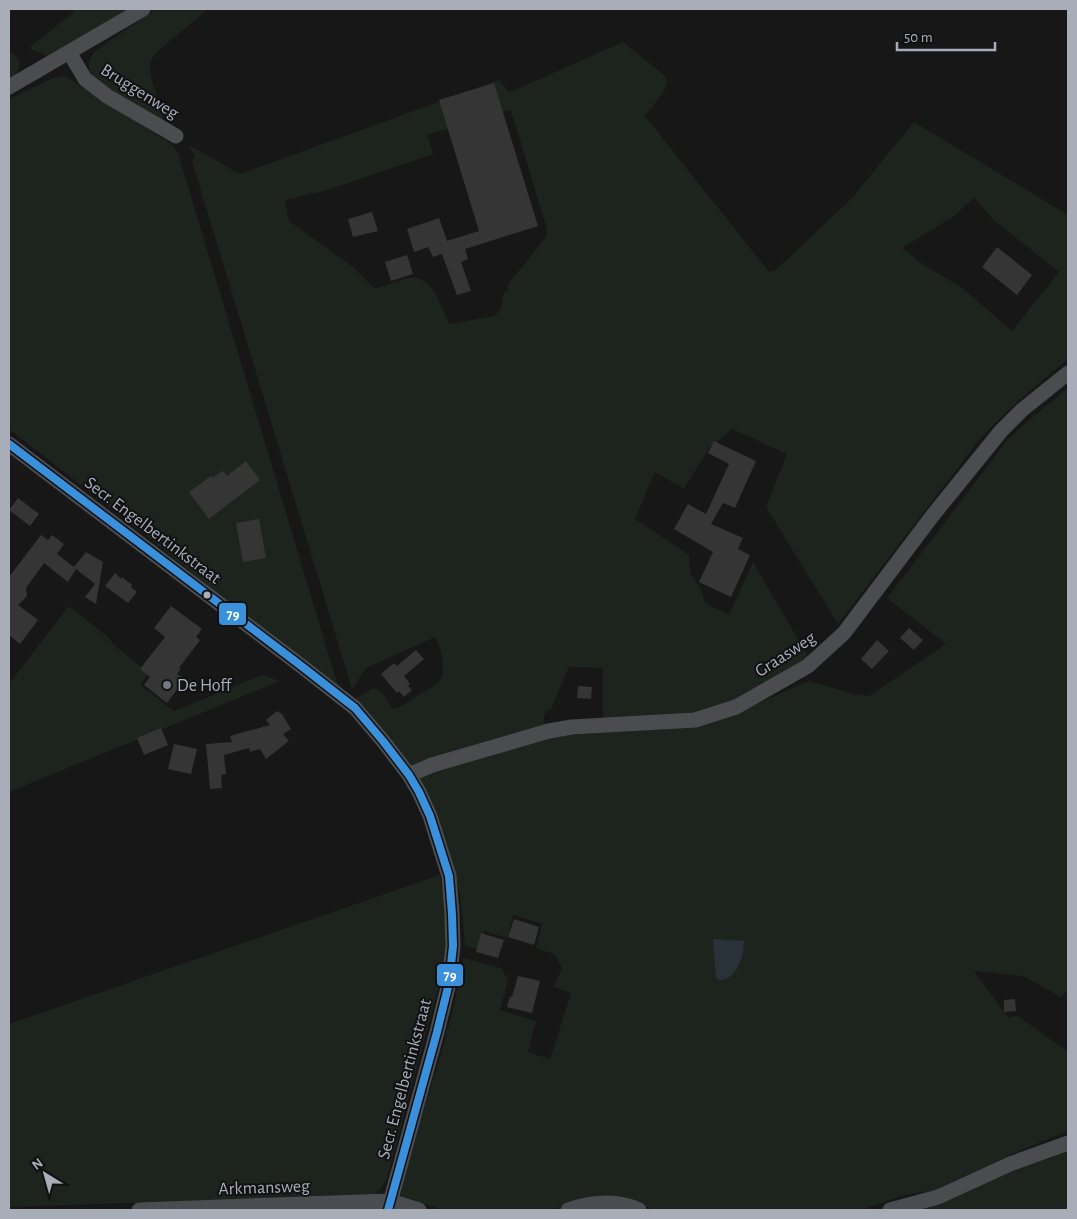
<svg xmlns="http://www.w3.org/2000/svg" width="1077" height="1219" font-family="'Alegreya Sans',sans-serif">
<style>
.green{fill:#1d241e;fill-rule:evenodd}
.water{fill:#2a3239}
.building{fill:#353536}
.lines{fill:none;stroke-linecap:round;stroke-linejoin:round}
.street{stroke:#4b4c50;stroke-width:15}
.bus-1-casing{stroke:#111113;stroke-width:11}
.bus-1{stroke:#3a90db;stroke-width:8}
.bus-dot{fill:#a8adb8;stroke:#111113;stroke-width:2}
.poi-dot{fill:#757880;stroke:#111113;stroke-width:2}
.labels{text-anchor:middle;stroke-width:4;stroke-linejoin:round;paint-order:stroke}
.street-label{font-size:18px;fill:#a8adb8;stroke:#111113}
.poi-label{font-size:18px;fill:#a8adb8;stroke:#111113;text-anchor:start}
.line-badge{stroke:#111113;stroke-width:2}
.badge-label{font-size:14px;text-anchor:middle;font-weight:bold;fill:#fff}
</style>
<rect width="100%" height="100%" fill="#171717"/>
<path class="green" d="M71 9H128L50 57 29 48 75 11Z
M156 9H208L158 51C154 56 150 60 150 66 150 81 161 105 164 121L100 84C89 73 84 64 95 51Z
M623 42 664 75 668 81 664 91 645 116 769 272 776 270 852 198 914 122 1068 215V359C1037 385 1006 410 979 440L838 624 766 507 787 454 732 429 709 448 684 489 655 472 635 519 689 555 690 573 701 589 705 603 729 615 753 562 810 660 723 706 694 714 603 720V668L569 667 551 709 544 714 545 727 408 769 357 705 355 699 373 688C384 690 387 701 393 709L400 707 439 682C447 670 442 649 435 637L366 668 352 689 192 161 195 157 189 145 240 174 499 80 508 91H513ZM511 110 546 226 547 236 508 284V290L504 292 501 308 495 316 449 324C443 309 434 281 416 278 407 276 387 285 378 288L373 287 353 267 289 221 285 200 328 190 433 154 427 135ZM974 198 995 221 1059 272 1012 331 960 286 925 266 902 248 953 217Z
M9 51 15 55 20 61 17 75 9 81Z
M65 76 170 143 178 153 340 693 149 538 9 429V99L53 78Z
M1068 388V990L1061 997 1023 976 974 971 1008 1017 1018 1016 1068 1052V1131L1019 1151 935 1190 904 1195 862 1210H654L629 1199 579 1202 549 1210H443L400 1196C418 1116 451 1040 463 958L501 968 508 980 500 1010 536 1021 528 1052 550 1059 571 993 554 987 562 968 554 954 536 948 542 924 513 915 507 938 484 931 478 950 465 945 460 894 443 842 413 777 528 741 571 735 692 727 723 719 809 681 854 694 869 696 946 644 887 598 1009 438 1035 415Z
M69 606 108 637 114 645 149 673 140 685 174 711 262 675 280 681 9 792V684Z
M440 875 447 920 445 963 387 1178 381 1189 372 1195 9 1207V1024Z
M1068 1146V1210H905Z"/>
<path class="water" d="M713 939 744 941C744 956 737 980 719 980L716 977Z"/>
<path class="building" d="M494 83 538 226 465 249 468 259 461 262 471 291 457 295 442 254 433 257 428 247 414 252 407 229 439 218 447 241 479 231 439 100Z
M372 212 378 231 353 237 348 219Z
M997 247 1032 275 1017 295 982 267Z
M407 255 413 274 391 281 385 262Z
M714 441 756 461 735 508 723 503 711 524 743 538 738 549 750 555 731 597 699 582 713 552 674 529 688 504 706 514 729 464 708 453Z
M246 461 260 480 209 519 189 492 211 476 212 478 223 471 227 476Z
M18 498 39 514 30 526 9 510Z
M259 519 266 558 243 562 236 523Z
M41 535 48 540 52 535 64 544 57 554 74 567 86 552 103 562 96 604 85 597 95 584 76 569 68 582 44 563 26 588 27 596 18 605 38 620 20 644 9 635V577Z
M115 573 121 579 122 577 132 585 131 587 137 592 128 603 105 586Z
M171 606 202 629 196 637 200 640 179 668 181 669 177 674 185 679 167 703 144 685 150 677 140 669 165 637 154 628Z
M909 628 923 640 914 650 900 638Z
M877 640 889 651 872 669 861 659Z
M416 650 424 659 404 676 410 684 408 686 412 690 404 697 399 691 397 693 381 674 394 663 397 666Z
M578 686 592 687 591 699 577 698Z
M277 711 282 714 291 729 283 734 289 741 266 759 260 749 250 752 249 748 224 755 226 774 221 775 222 788 210 789 206 744 232 742 230 736 270 725 266 720Z
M161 728 168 745 144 755 137 738Z
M174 744 197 749 191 774 168 769Z
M514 919 539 927 534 945 508 937Z
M481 933 504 940 498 958 476 952Z
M518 976 540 981 532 1013 507 1007 510 996 512 997Z
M1015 999 1016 1011 1004 1012V1000Z"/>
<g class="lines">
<path class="street" d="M69 52 85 79 107 96 176 136
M9 87 143 9
M9 444 300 665 355 708 383 741 409 775 419 792 430 816 449 876 452 914 453 946 449 983 437 1032 388 1210
M409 775 432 765 549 731 572 727 695 720 736 707 808 666 844 633 933 515 1001 431 1022 410 1068 373
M139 1210 390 1201 419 1210
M568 1210C592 1202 616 1199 639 1210
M890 1210 938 1197 1010 1164 1068 1143"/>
<defs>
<path id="bus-1" d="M9 444 300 665 355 708 383 741 409 775 419 792 430 816 449 876 452 914 453 946 449 983 437 1032 388 1210"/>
</defs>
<use href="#bus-1" class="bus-1-casing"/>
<use href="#bus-1" class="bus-1"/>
</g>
<circle class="bus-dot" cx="207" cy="595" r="4.5"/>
<circle class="poi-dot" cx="167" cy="685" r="5"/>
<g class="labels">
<g class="street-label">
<text transform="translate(140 91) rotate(32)" y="6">Bruggenweg</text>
<text transform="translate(153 530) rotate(37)" y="6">Secr. Engelbertinkstraat</text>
<text transform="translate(785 654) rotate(-33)" y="6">Graasweg</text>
<text transform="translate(404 1079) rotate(-75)" y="6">Secr. Engelbertinkstraat</text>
<text transform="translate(264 1187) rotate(-2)" y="6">Arkmansweg</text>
</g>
<g class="poi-label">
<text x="177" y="691">De Hoff</text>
</g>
</g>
<g class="line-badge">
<rect x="218" y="602" width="29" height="24" rx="5" fill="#3a90db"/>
<rect x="436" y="963" width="28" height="24" rx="5" fill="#3a90db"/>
</g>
<g class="badge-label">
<text x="233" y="619">79</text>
<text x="450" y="980">79</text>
</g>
<rect width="1077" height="1219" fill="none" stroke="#a8adb8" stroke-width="20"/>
<g transform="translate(45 1174) rotate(323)" stroke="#111113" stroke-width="4" paint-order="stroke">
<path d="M0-4L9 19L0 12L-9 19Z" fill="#a8adb8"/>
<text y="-8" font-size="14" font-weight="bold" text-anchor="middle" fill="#a8adb8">N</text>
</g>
<path d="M897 42v8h98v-8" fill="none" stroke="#a8adb8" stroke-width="2.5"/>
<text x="904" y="42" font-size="15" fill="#a8adb8" stroke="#111113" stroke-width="4" paint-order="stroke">50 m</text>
</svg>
